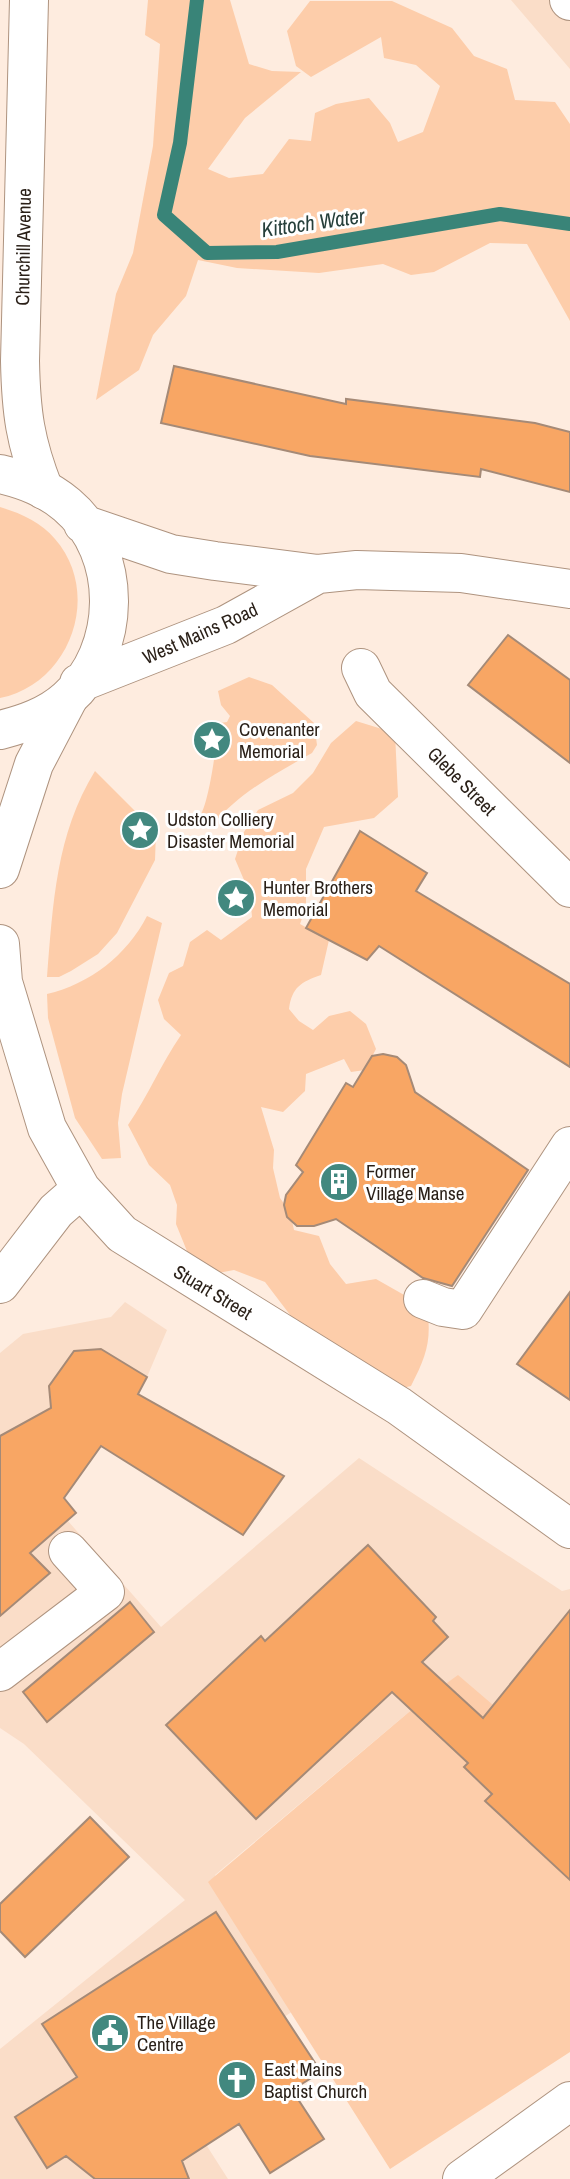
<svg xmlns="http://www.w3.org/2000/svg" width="570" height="2179" font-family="'Archivo Narrow',sans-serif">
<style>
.built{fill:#faddc8}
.green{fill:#fdcdaa}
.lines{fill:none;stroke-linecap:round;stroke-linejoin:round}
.stream{stroke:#398478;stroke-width:14}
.building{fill:#f8a664;stroke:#a58a77;stroke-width:2}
.minor-casing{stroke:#ae937f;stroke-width:40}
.major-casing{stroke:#ae937f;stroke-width:40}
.minor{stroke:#fff;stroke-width:38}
.major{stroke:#fff;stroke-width:38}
.labels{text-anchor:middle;stroke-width:6;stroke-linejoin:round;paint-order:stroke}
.street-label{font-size:19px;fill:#291f17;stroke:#fff}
.poi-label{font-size:19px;fill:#291f17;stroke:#fff;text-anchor:start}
.water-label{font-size:21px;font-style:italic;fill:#263f3b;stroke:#fff}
</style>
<rect width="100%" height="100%" fill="#feecdf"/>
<path class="built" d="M511 0H570V69Z
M125 1302 167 1330 147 1377 112 1441 106 1438 64 1498 76 1513 68 1521 161 1627 359 1458 562 1591 570 1589V1771L422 1701 215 1875 293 2011 249 2041 145 2049 228 2179H0V2049L185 1900 24 1744 0 1728V1353L23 1334 111 1317Z"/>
<path class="green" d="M148 0H230L249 64 272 71 301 72 245 118 208 169 229 178 263 174 289 139 311 141 315 113 336 104 369 98 390 123 398 142 423 132 440 86 416 65 384 58 381 37 311 77 296 66 287 31 310 1H392L452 28 474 56 507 69 515 100 555 102 570 124V321L527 244 490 243 434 272 411 275 383 264 319 273 237 268 198 260 186 296 153 335 139 370 96 400 116 294 133 253 153 146 160 44 145 35Z
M0 507C20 513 41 522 55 539 103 594 70 684 0 698Z
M249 677 272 685 314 723 317 745 312 753C275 774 238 793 211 827L194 824C210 813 215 744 220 723L227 722 230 716 221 705 218 691Z
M356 721 395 733 398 797 374 818 324 827 306 869V907L300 924 329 940 321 975C301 982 292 987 289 1009L299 1021 313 1030 329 1016 350 1011 366 1024 376 1049 365 1070 351 1072 344 1059 306 1074 305 1091 283 1112 261 1107 274 1150 273 1168 280 1198 290 1212 294 1230 319 1236 330 1264 346 1284 376 1279 427 1308C432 1341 426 1357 411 1386L393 1390 300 1328 265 1282 234 1270 218 1273 191 1261 176 1224 177 1205 170 1185 149 1165 128 1125C148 1096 161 1064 181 1035L164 1019 158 1000 169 973 183 966 190 942 207 930 221 940 252 917 250 894 235 859 244 832 258 810 293 793 313 773 331 743Z
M95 771 156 832 155 860 117 933 98 954 71 971 59 977H47C53 904 56 834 95 771Z
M147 916 162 923 122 1094 118 1123 121 1158 102 1159 75 1118 48 1018 47 994C90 984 127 955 147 916Z
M458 1675 570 1771V2052L390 2169 208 1882 422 1701Z"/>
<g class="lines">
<path class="stream" d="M197 0 180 143 164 215 207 253 277 252 500 214 570 224"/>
</g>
<path class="building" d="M174 366 346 404V399L535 423 570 432V492L481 469 480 477 310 456 161 423Z
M508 635 570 680V763L468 685Z
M360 831 427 873 416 891 570 984V1067L379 946 367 960 306 928Z
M383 1054 397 1057 406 1065 415 1092 528 1170 452 1286 423 1278 336 1219 314 1226H297L287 1217 284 1205 286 1195 303 1172 296 1165 346 1083 353 1087 372 1056Z
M570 1292V1400L517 1364Z
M101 1349 147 1377 138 1394 284 1476 243 1535 101 1446 64 1498 76 1513 30 1553 50 1573 0 1616V1436L51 1408 49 1386 74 1351Z
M368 1545 436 1617 433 1621 448 1637 422 1662 483 1718 570 1610V1880L485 1801 492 1794 464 1767 468 1763 392 1692 256 1819 166 1725 261 1636 265 1641Z
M130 1602 154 1632 47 1722 23 1692Z
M90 1817 129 1857 25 1957 0 1931V1904Z
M216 1912 321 2072 292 2090 324 2139 270 2173 239 2124 182 2161 189 2179H95L66 2156 47 2168 15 2117 77 2077 42 2024Z"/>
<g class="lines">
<defs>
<path id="minor" d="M29 0 20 361C21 412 25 442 44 490
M569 0 570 1
M361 668 373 693 570 888
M0 869 34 764 68 699
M0 944 3 982 47 1128 81 1189 122 1234 399 1406 570 1529
M0 1284 56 1211 81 1189
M423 1299 443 1307 463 1310 570 1146
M0 1672 105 1592 68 1551
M462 2179 570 2101"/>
<path id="major" d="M0 474C25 480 47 488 67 505 124 553 122 651 67 699 48 716 24 724 0 730
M83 524 171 554 215 561 318 574 357 570 461 573 570 589
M79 683 226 625 318 574"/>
</defs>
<use href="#minor" class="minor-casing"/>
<use href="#major" class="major-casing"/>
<use href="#minor" class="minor"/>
<use href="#major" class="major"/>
</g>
<defs>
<symbol id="sight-disc" viewBox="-11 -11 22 22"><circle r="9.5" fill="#42887f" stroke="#fff"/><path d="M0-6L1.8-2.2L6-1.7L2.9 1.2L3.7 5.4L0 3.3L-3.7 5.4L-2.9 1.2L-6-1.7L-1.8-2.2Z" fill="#fff"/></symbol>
<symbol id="building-disc" viewBox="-11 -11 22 22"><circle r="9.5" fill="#42887f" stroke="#fff"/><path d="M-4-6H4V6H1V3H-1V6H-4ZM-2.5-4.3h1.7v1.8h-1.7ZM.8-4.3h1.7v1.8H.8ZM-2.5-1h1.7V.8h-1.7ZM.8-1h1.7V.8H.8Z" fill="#fff"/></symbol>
<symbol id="civic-disc" viewBox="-11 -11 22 22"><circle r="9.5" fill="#42887f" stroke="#fff"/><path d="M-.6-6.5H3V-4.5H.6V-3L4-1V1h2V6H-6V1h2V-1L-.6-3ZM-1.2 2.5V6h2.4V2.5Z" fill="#fff"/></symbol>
<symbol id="church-disc" viewBox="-11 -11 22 22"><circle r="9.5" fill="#42887f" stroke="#fff"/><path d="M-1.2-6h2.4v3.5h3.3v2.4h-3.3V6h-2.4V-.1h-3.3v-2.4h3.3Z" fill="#fff"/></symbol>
</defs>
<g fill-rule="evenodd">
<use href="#sight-disc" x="190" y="718" width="44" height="44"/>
<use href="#sight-disc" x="118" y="808" width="44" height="44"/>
<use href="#sight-disc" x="214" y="876" width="44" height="44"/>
<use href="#building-disc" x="317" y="1160" width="44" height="44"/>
<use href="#civic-disc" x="88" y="2011" width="44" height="44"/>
<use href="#church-disc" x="215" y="2058" width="44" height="44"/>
</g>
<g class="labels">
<g class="street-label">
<text transform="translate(23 247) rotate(-89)" y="7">Churchill Avenue</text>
<text transform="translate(200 633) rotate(-24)" y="7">West Mains Road</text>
<text transform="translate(462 781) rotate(45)" y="7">Glebe Street</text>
<text transform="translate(213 1292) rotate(31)" y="7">Stuart Street</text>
</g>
<g class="poi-label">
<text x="239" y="736">Covenanter<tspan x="239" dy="22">Memorial</tspan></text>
<text x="167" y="826">Udston Colliery<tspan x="167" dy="22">Disaster Memorial</tspan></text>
<text x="263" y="894">Hunter Brothers<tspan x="263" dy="22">Memorial</tspan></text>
<text x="366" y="1178">Former<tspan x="366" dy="22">Village Manse</tspan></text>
<text x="137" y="2029">The Village<tspan x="137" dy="22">Centre</tspan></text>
<text x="264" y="2076">East Mains<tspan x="264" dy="22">Baptist Church</tspan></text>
</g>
<g class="water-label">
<text transform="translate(313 223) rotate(-8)" y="7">Kittoch Water</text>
</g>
</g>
</svg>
